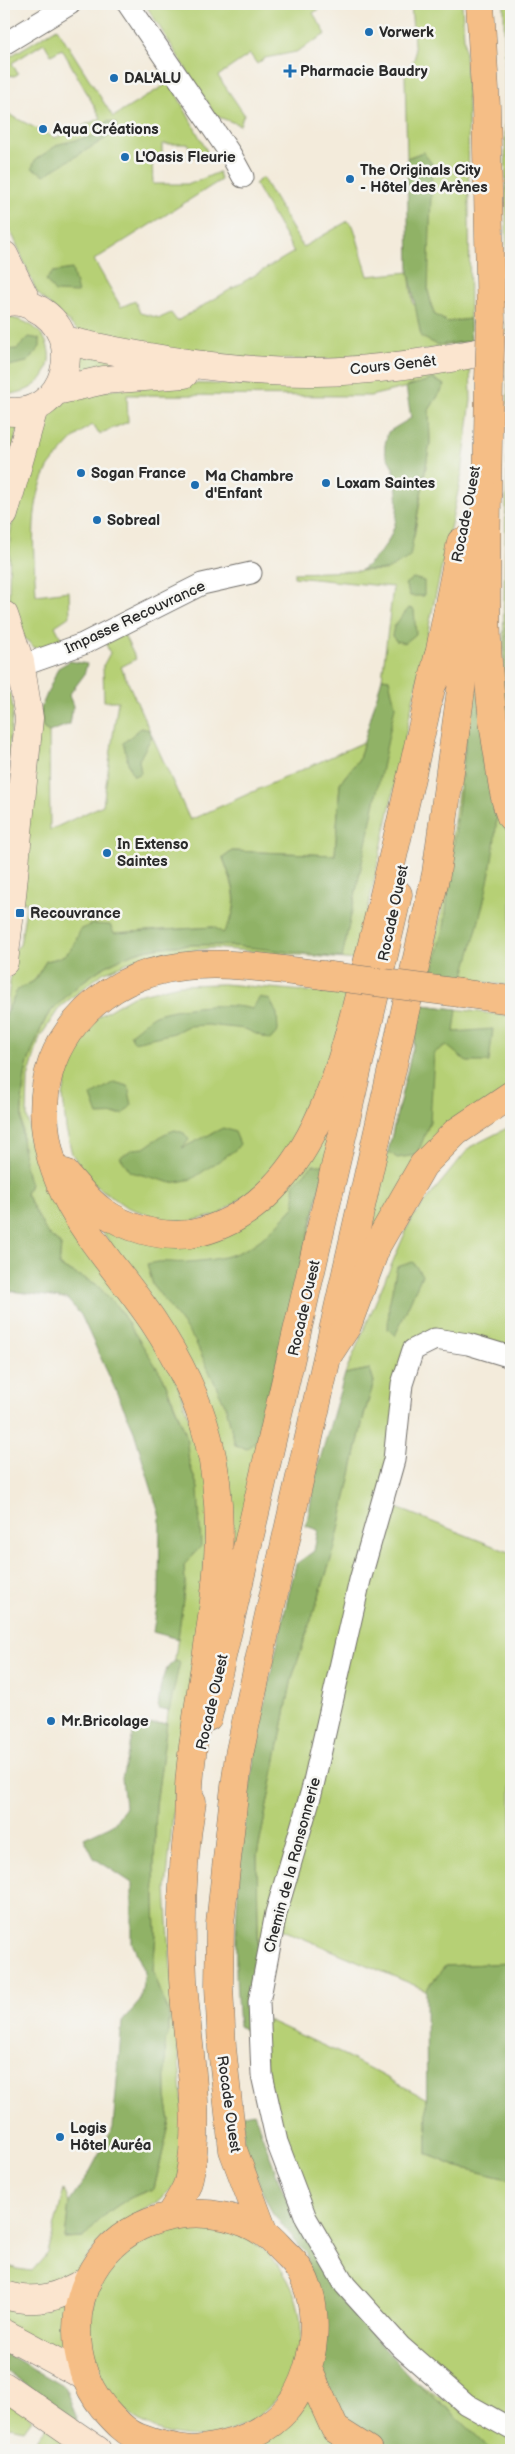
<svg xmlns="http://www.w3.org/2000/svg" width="515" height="2454" font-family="'Balsamiq Sans',sans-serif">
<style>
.green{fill:#b6d075;stroke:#707e50}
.forest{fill:#90b266;stroke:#5e6e48}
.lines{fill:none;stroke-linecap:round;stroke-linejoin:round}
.street-casing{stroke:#716e69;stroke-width:23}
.secondary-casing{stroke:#716e69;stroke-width:29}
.primary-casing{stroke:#716e69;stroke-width:29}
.highway-casing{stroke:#716e69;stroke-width:29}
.street{stroke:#fff;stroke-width:21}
.secondary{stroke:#fbe5cf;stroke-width:28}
.primary{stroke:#f5be86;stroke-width:28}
.highway{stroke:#f5be86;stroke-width:28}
.primary-bridge-casing{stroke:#716e69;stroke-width:29;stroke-linecap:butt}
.highway-bridge-casing{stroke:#716e69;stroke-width:29;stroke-linecap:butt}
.primary-bridge{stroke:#f5be86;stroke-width:28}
.highway-bridge{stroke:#f5be86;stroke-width:28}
.poi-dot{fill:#1f6fb2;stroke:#f6f6f2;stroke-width:2}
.labels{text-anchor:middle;stroke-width:5;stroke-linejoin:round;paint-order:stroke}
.poi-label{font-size:15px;font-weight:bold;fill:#2b2b2b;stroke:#f6f6f2;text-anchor:start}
.street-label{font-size:15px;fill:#2b2b2b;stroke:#f6f6f2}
</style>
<rect width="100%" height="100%" fill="#f6f6f2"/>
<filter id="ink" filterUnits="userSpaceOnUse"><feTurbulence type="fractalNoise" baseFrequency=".02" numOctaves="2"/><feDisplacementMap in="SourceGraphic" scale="10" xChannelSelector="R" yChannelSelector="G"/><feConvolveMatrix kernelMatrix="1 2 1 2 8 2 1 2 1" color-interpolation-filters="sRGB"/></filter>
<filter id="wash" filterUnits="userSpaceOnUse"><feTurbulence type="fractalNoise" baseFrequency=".0096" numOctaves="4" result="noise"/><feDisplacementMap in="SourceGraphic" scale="20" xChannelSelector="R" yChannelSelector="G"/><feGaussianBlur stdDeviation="1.12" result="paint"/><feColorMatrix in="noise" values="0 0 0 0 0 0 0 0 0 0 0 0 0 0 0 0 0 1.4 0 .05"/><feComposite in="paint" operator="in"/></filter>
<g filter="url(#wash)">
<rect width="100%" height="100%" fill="#f3ebdb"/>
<path class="green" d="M145 4H327L313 13 326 34 296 52 265 58 257 64 250 54 218 76 244 114 240 125 216 116Z
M411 4H462L468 105 470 319 447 322 434 314 428 291 423 152 407 158 405 75 415 57Z
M504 4H511V332L507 333Z
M57 28 113 117 170 82 208 153 204 156 189 157V144H162V157H152L153 184H190L219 172 221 180 94 260 121 307 135 301 140 313 160 318 171 313 177 321 294 252 255 184 262 177 303 247 348 221 354 228 368 276 409 272 413 304 471 341 379 359 211 360 87 339 37 293 14 238 4 221V112L55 138 101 118 62 49 51 55 44 43 12 63 18 74 14 76 4 74V60Z
M11 318C66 327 60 395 4 394V319Z
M81 350 153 365 76 377 77 361Z
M511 358V741L502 698 508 410 507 359Z
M470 363 471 400 462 473 357 960 213 948 146 955 103 973 60 1007 40 1037 28 1078 27 1117 38 1164 69 1221 174 1375 211 1483 196 1678 174 1803 166 1889 171 1970 184 2117 179 2181 161 2199 105 2235 80 2267 59 2284 14 2287 4 2281V2264L17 2269 32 2271 48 2253 64 2189 69 2203 65 2239 82 2238C104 2214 122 2198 154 2189L170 2121 166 2097 165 2042 169 2032V2016L153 1970 156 1934 154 1867 156 1805 185 1583 184 1565 198 1488 189 1463 186 1435 179 1416 163 1377 96 1284 59 1266 61 1245 47 1233 26 1194 30 1184C19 1159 19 1083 30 1057 35 1044 40 1030 46 1018 52 1008 64 999 72 991 91 973 120 956 145 950 208 937 278 951 342 957L389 679 382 678 393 587 294 577V573L387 570 414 537 430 443 429 410 445 385 433 379 416 385 370 396 127 395 128 422 99 434 93 425C81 430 72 440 64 449 58 456 50 463 47 470 28 508 34 554 36 595L69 591 70 616 55 626 61 638 59 644 35 648 23 637 9 597 10 536 25 450 42 414 70 396 159 383 270 385Z
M4 422H14L19 427 4 474Z
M123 633 136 659 121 667 190 820 364 742 359 759 340 783 335 855 232 851 223 858C234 889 242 904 223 934L214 927 113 933 80 930C73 950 68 957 46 961L34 981 17 990 6 1014 14 950 20 945 27 902 19 901 41 708 43 728 49 732 50 830 103 805 118 701H104L103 666 110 653 105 642Z
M475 666 506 828 511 838V986L428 974 442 909Z
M4 688 11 695 13 710 4 795Z
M223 984 350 995 315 1108 273 1175 218 1215 186 1222 159 1218 126 1207 91 1182 72 1154 66 1129 63 1096 70 1058 96 1018 133 996 179 985Z
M423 1005 511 1016V1088L472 1112 360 1272Z
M348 1069 234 1563 229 1561 230 1497 113 1248 85 1204 105 1221 228 1231Z
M511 1126V1357L468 1344 413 1350 382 1502 511 1553V1963L445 1966 426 1990 274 1926 259 2002 257 1856 292 1678 335 1547 364 1415 374 1382 370 1369 345 1374 411 1219 470 1147Z
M259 2016 346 2056 427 2099V2154L455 2166 511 2180V2428L466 2404 345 2285 277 2142Z
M89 2331a106 106 0 1 1 212 0a106 106 0 1 1-212 0Z
M69 2295 64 2322V2356L4 2326V2303Z
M417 2383 511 2440V2450H487L488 2448 456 2416Z
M310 2389 353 2450H250Z
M4 2390 32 2419 24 2430 4 2426Z
M49 2424 85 2450H54L47 2445 44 2450H37L35 2443Z"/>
<path class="forest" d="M107 121 116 123 118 131 45 175 32 168 35 160 59 144 97 135Z
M423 152 432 164 428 291 434 314 447 322 470 319 471 341 438 345 421 337 409 272 407 158Z
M72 269 78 293 55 292 46 280 53 272Z
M29 337 40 339V347L27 362 4 367V350L17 349Z
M433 379 445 385 429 410 430 443 410 557 387 570H361C398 542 403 512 393 468 391 462 386 457 385 451 384 445 387 437 388 432L411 418 406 387Z
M511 479V723L504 687Z
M413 578 424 581V596H410L405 584Z
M409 608 414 610 416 634 405 643 396 641 392 636 394 626Z
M70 661 87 664 84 675 69 695 73 706 70 724 49 732 43 728 41 708 58 668Z
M475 666 497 809C495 869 479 921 463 979L432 975 444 928Z
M382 678 389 679 395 706 342 958C278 952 208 937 145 950 120 956 91 973 72 991 64 999 52 1008 46 1018 40 1030 35 1044 30 1057 19 1083 19 1159 30 1184L26 1194 47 1233 61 1245 59 1266 96 1284 119 1309 163 1377 186 1435 189 1463 198 1488 201 1546 184 1565 185 1583 178 1639 153 1632 159 1594 160 1517 133 1428 81 1315 67 1299 4 1290V1028L6 1014 17 990 34 981 46 961C68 957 73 950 80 930L92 924 110 925 114 933 214 927 223 933C243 904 234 888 223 858L232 851 335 855 340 783 359 759Z
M141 728 149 730 152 736 139 760 141 773 134 776C127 767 127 754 123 743Z
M260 997 270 1000 277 1014 278 1031 270 1040 245 1029 208 1025 188 1026 174 1033 134 1042 130 1034C138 1029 147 1019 155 1015 177 1007 230 1002 252 1009Z
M423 1005 457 1009 454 1032 493 1029 489 1062H467L446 1045 434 1053 430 1122 417 1155 397 1158 388 1151Z
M114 1082 128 1086 132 1105 123 1114 98 1115 91 1096Z
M223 1128 235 1132 240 1144 235 1150 192 1179 172 1183 131 1172 120 1157 133 1149 144 1148 164 1134 175 1130 184 1133 189 1140 182 1148Z
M313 1165H328L321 1183 258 1439 247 1449 235 1445 226 1407 195 1341 153 1285 147 1264C167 1259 171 1264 189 1262 244 1258 259 1245 295 1206L294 1183Z
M413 1262 422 1275 395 1336 388 1329 389 1305 397 1267Z
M370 1369 374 1382 364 1415 335 1547 292 1678 257 1856 259 2002 250 2033 239 2026C225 1870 260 1715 296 1564L314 1551 318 1530 306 1526 318 1466 345 1374Z
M175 1661 180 1662 169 1711 158 1709C160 1693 160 1670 175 1661Z
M167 1723 156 1805 154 1867 156 1934 153 1970 169 2016V2032L165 2042 166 2097 170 2121 154 2189C122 2198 104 2214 83 2238L65 2239 69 2203 89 2173 113 2128 122 2022 140 2001 145 1972 132 1943V1883L94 1858 84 1838 114 1824 125 1807 122 1778 135 1726Z
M511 1963V2180L455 2166 427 2154 426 1990 445 1966Z
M254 2113 284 2194 342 2301 414 2381 456 2416 489 2448 487 2450H368L315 2388 307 2254 272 2213 243 2147V2115Z
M4 2352 65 2387 78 2423 4 2370Z"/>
</g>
<g filter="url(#ink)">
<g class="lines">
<defs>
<path id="street" d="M128 4 231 155 243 177
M4 44 70 4
M4 665 32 662 83 644 202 584 251 573
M511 1357 468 1344 435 1339 413 1350 402 1384 394 1460 360 1580 312 1790 276 1913 259 2002 262 2075 277 2142 306 2218 345 2285 401 2347 466 2404 511 2429"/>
<path id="secondary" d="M4 255 28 304
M4 303C13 300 24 302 34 307 91 334 66 422 4 411
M64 340C146 359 232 373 316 372 382 371 447 360 511 346
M56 391 104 380 184 374
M4 514 34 408
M4 615 20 662 29 718 12 896 4 962
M4 2295C36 2305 60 2297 88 2280
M4 2333 86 2377
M4 2386 97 2450"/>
<path id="primary" d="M480 4 486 107 491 320
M434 681 461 542
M208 1717 398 894
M170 2215C176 2205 185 2193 188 2182 204 2118 186 2043 183 1978 180 1919 182 1859 192 1801
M264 2233 233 2150 222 2048 219 1986 220 1924 234 1795 239 1755 266 1628 436 874 461 690 473 576 487 495 489 380
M308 2369 335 2429 368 2450
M191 2450C174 2448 157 2445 140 2438 125 2433 113 2418 103 2407 68 2363 68 2296 105 2253 143 2209 216 2201 264 2233 273 2239 280 2249 288 2256 328 2293 318 2380 281 2415 257 2438 226 2446 195 2450"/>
<path id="highway" d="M487 495C486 581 483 669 498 754 501 774 503 797 511 817
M460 993 511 1000
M65 1173C76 1186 88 1201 102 1211 126 1228 160 1238 190 1234 249 1224 291 1177 316 1125 341 1075 353 1018 367 964 393 862 415 759 438 657
M328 1355 347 1326 377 1245 423 1165 456 1132 511 1095
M188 1825C189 1808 188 1791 190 1774 200 1662 237 1551 208 1438 197 1396 177 1357 153 1321 127 1282 94 1247 71 1206 39 1148 30 1075 76 1022 140 945 236 964 323 975"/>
</defs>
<use href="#street" class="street-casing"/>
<use href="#secondary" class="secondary-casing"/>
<use href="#primary" class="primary-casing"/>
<use href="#highway" class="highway-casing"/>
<use href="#street" class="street"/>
<use href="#secondary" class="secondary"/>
<use href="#primary" class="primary"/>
<use href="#highway" class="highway"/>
<defs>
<path id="primary-bridge" d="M489 380 491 320"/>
<path id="highway-bridge" d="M323 975 460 993"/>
</defs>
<use href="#primary-bridge" class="primary-bridge-casing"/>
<use href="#highway-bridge" class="highway-bridge-casing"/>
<use href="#primary-bridge" class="primary-bridge"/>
<use href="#highway-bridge" class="highway-bridge"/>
</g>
</g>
<g class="poi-dot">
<circle cx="369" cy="32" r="5"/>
<path d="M287.5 63.5h5v5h5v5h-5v5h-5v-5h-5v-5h5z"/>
<circle cx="114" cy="78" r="5"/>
<circle cx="43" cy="129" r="5"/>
<circle cx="125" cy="157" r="5"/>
<circle cx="350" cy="179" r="5"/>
<circle cx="81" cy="473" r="5"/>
<circle cx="326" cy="483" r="5"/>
<circle cx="195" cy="485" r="5"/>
<circle cx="97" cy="520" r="5"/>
<circle cx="107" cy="853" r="5"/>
<rect x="15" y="908" width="10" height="10" rx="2.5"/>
<circle cx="51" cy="1721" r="5"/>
<circle cx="60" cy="2137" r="5"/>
</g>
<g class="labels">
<g class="poi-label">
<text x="379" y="37">Vorwerk</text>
<text x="300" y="76">Pharmacie Baudry</text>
<text x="124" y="83">DAL'ALU</text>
<text x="53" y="134">Aqua Créations</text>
<text x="135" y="162">L'Oasis Fleurie</text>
<text x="360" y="175">The Originals City<tspan x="360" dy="17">- Hôtel des Arènes</tspan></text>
<text x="91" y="478">Sogan France</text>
<text x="205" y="481">Ma Chambre<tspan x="205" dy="17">d'Enfant</tspan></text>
<text x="336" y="488">Loxam Saintes</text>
<text x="107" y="525">Sobreal</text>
<text x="117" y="849">In Extenso<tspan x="117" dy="17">Saintes</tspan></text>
<text x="30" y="918">Recouvrance</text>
<text x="61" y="1726">Mr.Bricolage</text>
<text x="70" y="2133">Logis<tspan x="70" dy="17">Hôtel Auréa</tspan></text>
</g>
<g class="street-label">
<text transform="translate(393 365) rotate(-6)" y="5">Cours Genêt</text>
<text transform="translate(466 514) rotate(-79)" y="5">Rocade Ouest</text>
<text transform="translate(135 617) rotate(-25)" y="5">Impasse Recouvrance</text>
<text transform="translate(393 913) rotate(-78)" y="5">Rocade Ouest</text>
<text transform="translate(304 1308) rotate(-77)" y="5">Rocade Ouest</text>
<text transform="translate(212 1702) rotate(-77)" y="5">Rocade Ouest</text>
<text transform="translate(292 1865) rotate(-75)" y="5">Chemin de la Ransonnerie</text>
<text transform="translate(229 2104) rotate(82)" y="5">Rocade Ouest</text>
</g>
</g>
<rect width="515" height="2454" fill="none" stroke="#f6f6f2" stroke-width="20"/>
</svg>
